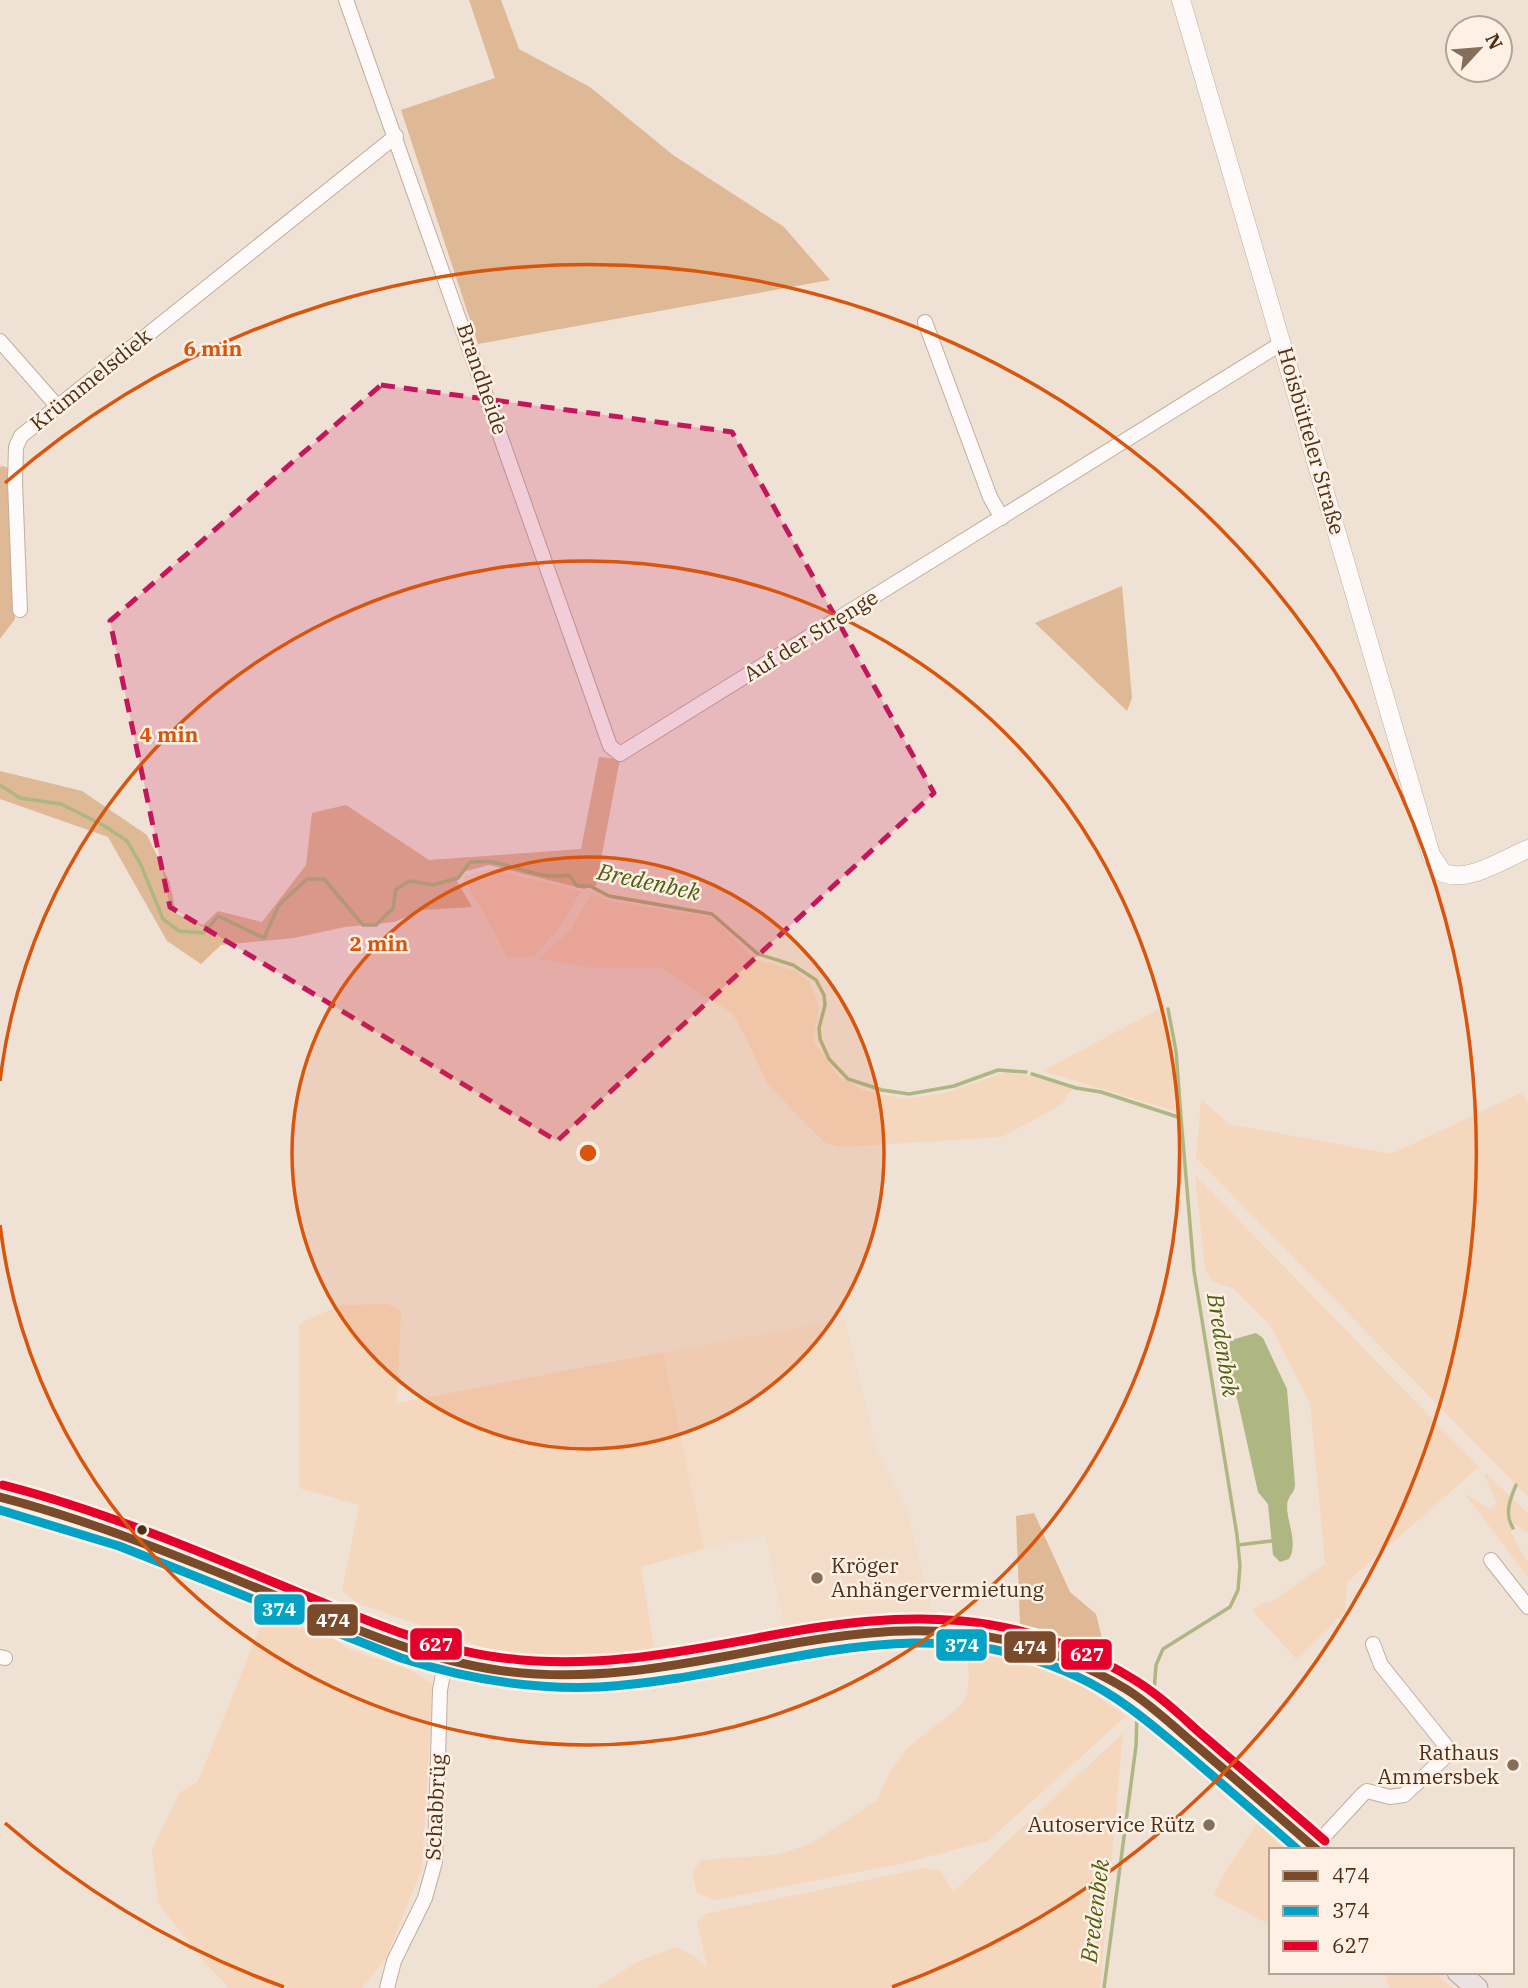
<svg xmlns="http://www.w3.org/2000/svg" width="1528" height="1988" font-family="'IBM Plex Serif',serif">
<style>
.built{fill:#f3dcc8}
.green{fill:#f5d7be}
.forest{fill:#dfb896}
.water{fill:#aeb782}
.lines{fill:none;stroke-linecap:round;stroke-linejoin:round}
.stream{stroke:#aeb782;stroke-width:3.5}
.minor-casing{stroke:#c1ae9e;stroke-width:16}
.tertiary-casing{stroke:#c1ae9e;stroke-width:19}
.primary-casing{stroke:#baa09f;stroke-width:23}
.minor{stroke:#fdfaf9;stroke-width:14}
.tertiary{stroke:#fdfaf9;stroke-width:18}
.primary{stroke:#ede2e3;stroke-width:21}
.bus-1-casing{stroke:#fef0e5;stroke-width:14}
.bus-2-casing{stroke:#fef0e5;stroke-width:14}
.bus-3-casing{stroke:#fef0e5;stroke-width:14}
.bus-1{stroke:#7a4b2a;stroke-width:9}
.bus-2{stroke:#04a3c5;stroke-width:9}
.bus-3{stroke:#e4002b;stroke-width:9}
.marked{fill:#c2185b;fill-opacity:0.2;stroke:#c2185b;stroke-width:5;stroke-dasharray:14 9;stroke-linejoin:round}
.ring{fill:none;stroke:#d8550d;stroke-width:3.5}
.bus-dot{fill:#4b3017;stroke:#fef0e5;stroke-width:2.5}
.poi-dot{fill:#856e5a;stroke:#fef0e5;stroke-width:2.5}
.labels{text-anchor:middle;stroke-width:5;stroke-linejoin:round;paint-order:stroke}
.street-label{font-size:21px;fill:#4b3017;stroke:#fef0e5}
.poi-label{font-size:21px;fill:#4b3017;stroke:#fef0e5;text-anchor:end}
.water-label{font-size:23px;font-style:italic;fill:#4d5f0e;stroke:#fef0e5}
.centre{fill:#d8550d;stroke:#fef0e5;stroke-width:3.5}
.ring-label{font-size:21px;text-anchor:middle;font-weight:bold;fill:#d8550d;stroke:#fef0e5;stroke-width:5;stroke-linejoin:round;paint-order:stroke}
.line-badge{stroke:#fef0e5;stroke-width:2.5}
.badge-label{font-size:19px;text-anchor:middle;font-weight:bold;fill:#fff}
</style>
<rect width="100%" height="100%" fill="#f0e1d5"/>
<path class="built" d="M845 1319 875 1445 907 1509 932 1610 877 1613 785 1629 765 1535 704 1549 663 1352Z"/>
<path class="green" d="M489 869 581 891 561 926 533 957H507L483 911 462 877Z
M592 893 608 901 712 917 754 959 796 971 810 982 819 1007 813 1041 839 1077 864 1090 904 1099 949 1092 1006 1072 1030 1076 1072 1089 1061 1105 1002 1137 842 1147 825 1143 767 1084 751 1048 733 1014 661 968H593L539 959 570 930Z
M1163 1007 1173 1052 1175 1111 1042 1071Z
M1523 1092 1528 1106V1497L1196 1158 1201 1099 1229 1124 1391 1154Z
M1195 1175 1479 1467 1347 1582 1345 1611 1297 1660 1252 1610 1261 1604 1271 1602 1325 1564 1310 1403 1270 1325 1233 1288 1212 1282 1205 1269Z
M388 1304 401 1311 397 1403 663 1352 704 1549 641 1567 655 1652 555 1657 485 1648 358 1603 342 1591 359 1505 299 1488V1324L340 1305Z
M1486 1473 1528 1514V1533L1515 1524 1511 1533 1528 1563V1578L1465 1494 1490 1509 1497 1503 1484 1475Z
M267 1610 328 1635 349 1649 410 1670 433 1684 422 1869 386 1958 362 1988H229L205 1963 158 1903 152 1850 179 1793 198 1781Z
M967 1652 991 1653 1034 1666 1084 1687 1126 1716 988 1841 900 1864 715 1900 697 1893 692 1873 701 1860 776 1855 810 1844 877 1800 890 1772 907 1748 960 1706 967 1695 969 1678Z
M1123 1733 1100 1988H596L637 1962 675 1947 693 1955 707 1967 697 1922 705 1914 924 1868 941 1871 953 1892Z
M1257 1823 1288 1850H1271V1919L1268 1924 1214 1895 1222 1877Z
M1385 1972H1434L1452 1988H1389Z"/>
<path class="forest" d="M469 0H501L519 49 590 87 673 155 784 227 830 280 478 344 401 110 495 78Z
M4 466 12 471 15 619 0 639V467Z
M1122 586 1132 698 1127 711 1035 623Z
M599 757 620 759 596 886 584 889 489 865 463 872 457 881 472 907 423 910 394 922 345 927 294 938 221 945 201 964 167 941 108 837 0 799V771L82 791 147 835 170 883 176 913 203 925 218 911 262 922 306 865 312 813 346 805 429 860 581 849Z
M1034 1513 1070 1592 1096 1614 1103 1642 1100 1653 1020 1624 1016 1516Z"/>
<path class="water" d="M1256 1333 1263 1338 1287 1389 1295 1484C1295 1492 1291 1493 1288 1500 1283 1516 1300 1541 1289 1559L1280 1562 1273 1555 1268 1504 1258 1492 1238 1402 1226 1365 1227 1348 1231 1340Z"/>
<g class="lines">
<path class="stream" d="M0 785 20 798 61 804 103 825 127 841 141 865 163 919 179 931 204 933 218 916 264 938 279 905 307 879H324L363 925H376L393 908 396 889 410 881 433 885 458 878 470 862C477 862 485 861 492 862 521 867 538 880 569 875L577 886H590L609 896 712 914 758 954 793 965 816 980 824 995 825 1005 819 1028 820 1039 829 1059 848 1079 882 1090 909 1094 954 1086 998 1070 1026 1072
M1168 1009 1176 1051 1181 1118
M1032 1074 1076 1088 1101 1092 1181 1118 1194 1271 1237 1535 1240 1566 1238 1590 1230 1607 1163 1649 1156 1665 1154 1691
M1513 1528C1504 1514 1510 1499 1516 1485
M1238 1545 1271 1541
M1104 1988 1136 1746 1137 1713"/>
<defs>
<path id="minor" d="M346 0 610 746 620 754 1282 343
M925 322 990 497 1002 518
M0 341 58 407
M20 610 15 482 16 447 21 436 396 136
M1491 1560 1528 1607
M0 1657 5 1658
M1314 1847 1363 1794 1367 1791 1390 1797 1404 1795 1444 1758 1446 1746 1381 1665 1373 1644
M387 1988 394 1961 425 1898 435 1862 440 1690 446 1659"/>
<path id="tertiary" d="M1181 0 1431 855 1443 873C1469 883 1504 859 1528 849"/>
<path id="primary" d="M0 1497C111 1523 216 1573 322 1615 376 1636 433 1659 491 1669 590 1686 678 1666 774 1647 903 1621 1009 1616 1126 1689 1150 1704 1171 1724 1193 1743 1235 1778 1276 1814 1317 1850
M1458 1972 1477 1988"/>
</defs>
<use href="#minor" class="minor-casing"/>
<use href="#tertiary" class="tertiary-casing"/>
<use href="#primary" class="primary-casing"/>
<use href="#minor" class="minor"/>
<use href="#tertiary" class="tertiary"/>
<use href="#primary" class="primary"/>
<defs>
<path id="bus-1" d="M0 1497C93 1521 180 1557 269 1593 340 1623 414 1656 491 1669 587 1685 680 1665 774 1647 904 1622 1009 1619 1126 1689 1150 1704 1171 1724 1192 1742 1234 1778 1276 1814 1317 1850"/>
<path id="bus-2" d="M0 1510 119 1546 401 1658C466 1679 530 1690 599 1687 762 1678 918 1599 1078 1677 1119 1696 1151 1724 1186 1753 1223 1785 1261 1817 1298 1850"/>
<path id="bus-3" d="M3 1485C96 1509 184 1545 273 1582 344 1611 419 1646 496 1657 591 1671 681 1652 773 1635 906 1610 1015 1607 1133 1679 1158 1694 1179 1714 1200 1733 1242 1769 1284 1805 1325 1841"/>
</defs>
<use href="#bus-1" class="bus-1-casing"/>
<use href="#bus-2" class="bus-2-casing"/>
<use href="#bus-3" class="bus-3-casing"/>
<use href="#bus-1" class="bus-1"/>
<use href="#bus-2" class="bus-2"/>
<use href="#bus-3" class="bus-3"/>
</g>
<path class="marked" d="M381 385 732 432 934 793 557 1141 170 907 110 621Z"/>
<circle cx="588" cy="1153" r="296" fill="#d8550d" fill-opacity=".12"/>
<g class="ring">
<circle cx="588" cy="1153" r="296"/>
<path d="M0 1081A592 592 0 1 1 0 1225"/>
<path d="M284 1987A888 888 0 0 1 5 1823M5 483A888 888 0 1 1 892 1987"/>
</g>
<circle class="bus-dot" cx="142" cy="1530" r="6"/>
<g class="poi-dot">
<circle cx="817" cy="1578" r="7"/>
<circle cx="1513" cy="1765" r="7"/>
<circle cx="1209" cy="1825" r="7"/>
</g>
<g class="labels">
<g class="street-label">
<text transform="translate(482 379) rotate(71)" y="7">Brandheide</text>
<text transform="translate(91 380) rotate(-39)" y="7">Krümmelsdiek</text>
<text transform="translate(1311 441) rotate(74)" y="7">Hoisbütteler Straße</text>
<text transform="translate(811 636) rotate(-32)" y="7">Auf der Strenge</text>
<text transform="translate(436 1807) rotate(-87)" y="7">Schabbrüg</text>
</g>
<g class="poi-label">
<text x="831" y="1573" text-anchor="start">Kröger<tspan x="831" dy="24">Anhängervermietung</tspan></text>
<text x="1499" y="1760">Rathaus<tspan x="1499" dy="24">Ammersbek</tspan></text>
<text x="1195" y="1832">Autoservice Rütz</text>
</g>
<g class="water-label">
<text transform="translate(649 882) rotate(12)" y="8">Bredenbek</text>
<text transform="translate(1223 1345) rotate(81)" y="8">Bredenbek</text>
<text transform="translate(1095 1911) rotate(-83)" y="8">Bredenbek</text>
</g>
</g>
<circle cx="588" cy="1153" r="10" class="centre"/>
<g class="ring-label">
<text x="213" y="356">6 min</text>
<text x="169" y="742">4 min</text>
<text x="379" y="951">2 min</text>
</g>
<g class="line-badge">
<rect x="253" y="1593" width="53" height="33" rx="7" fill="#04a3c5"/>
<rect x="306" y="1603" width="53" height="34" rx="7" fill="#7a4b2a"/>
<rect x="409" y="1627" width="54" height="34" rx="7" fill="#e4002b"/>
<rect x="935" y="1628" width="53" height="34" rx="7" fill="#04a3c5"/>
<rect x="1003" y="1630" width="54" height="34" rx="7" fill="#7a4b2a"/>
<rect x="1060" y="1638" width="53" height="33" rx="7" fill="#e4002b"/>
</g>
<g class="badge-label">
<text x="279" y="1616">374</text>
<text x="333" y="1627">474</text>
<text x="436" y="1651">627</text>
<text x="962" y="1652">374</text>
<text x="1030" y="1654">474</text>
<text x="1087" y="1661">627</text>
</g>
<rect x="1269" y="1848" width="245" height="126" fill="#fef0e5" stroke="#b6a393" stroke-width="2"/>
<rect x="1283" y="1871" width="35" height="10" fill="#7a4b2a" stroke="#b6a393" stroke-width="2"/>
<text x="1332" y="1883" font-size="21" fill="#4b3017">474</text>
<rect x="1283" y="1906" width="35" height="10" fill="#04a3c5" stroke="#b6a393" stroke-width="2"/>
<text x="1332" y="1918" font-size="21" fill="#4b3017">374</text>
<rect x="1283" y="1941" width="35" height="10" fill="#e4002b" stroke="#b6a393" stroke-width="2"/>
<text x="1332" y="1953" font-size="21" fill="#4b3017">627</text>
<g transform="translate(1479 49) rotate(64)"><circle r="33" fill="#fef0e5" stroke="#b6a393" stroke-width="2"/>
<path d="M0-5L12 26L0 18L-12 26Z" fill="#856e5a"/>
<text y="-10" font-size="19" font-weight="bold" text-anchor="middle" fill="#4b3017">N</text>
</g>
</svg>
